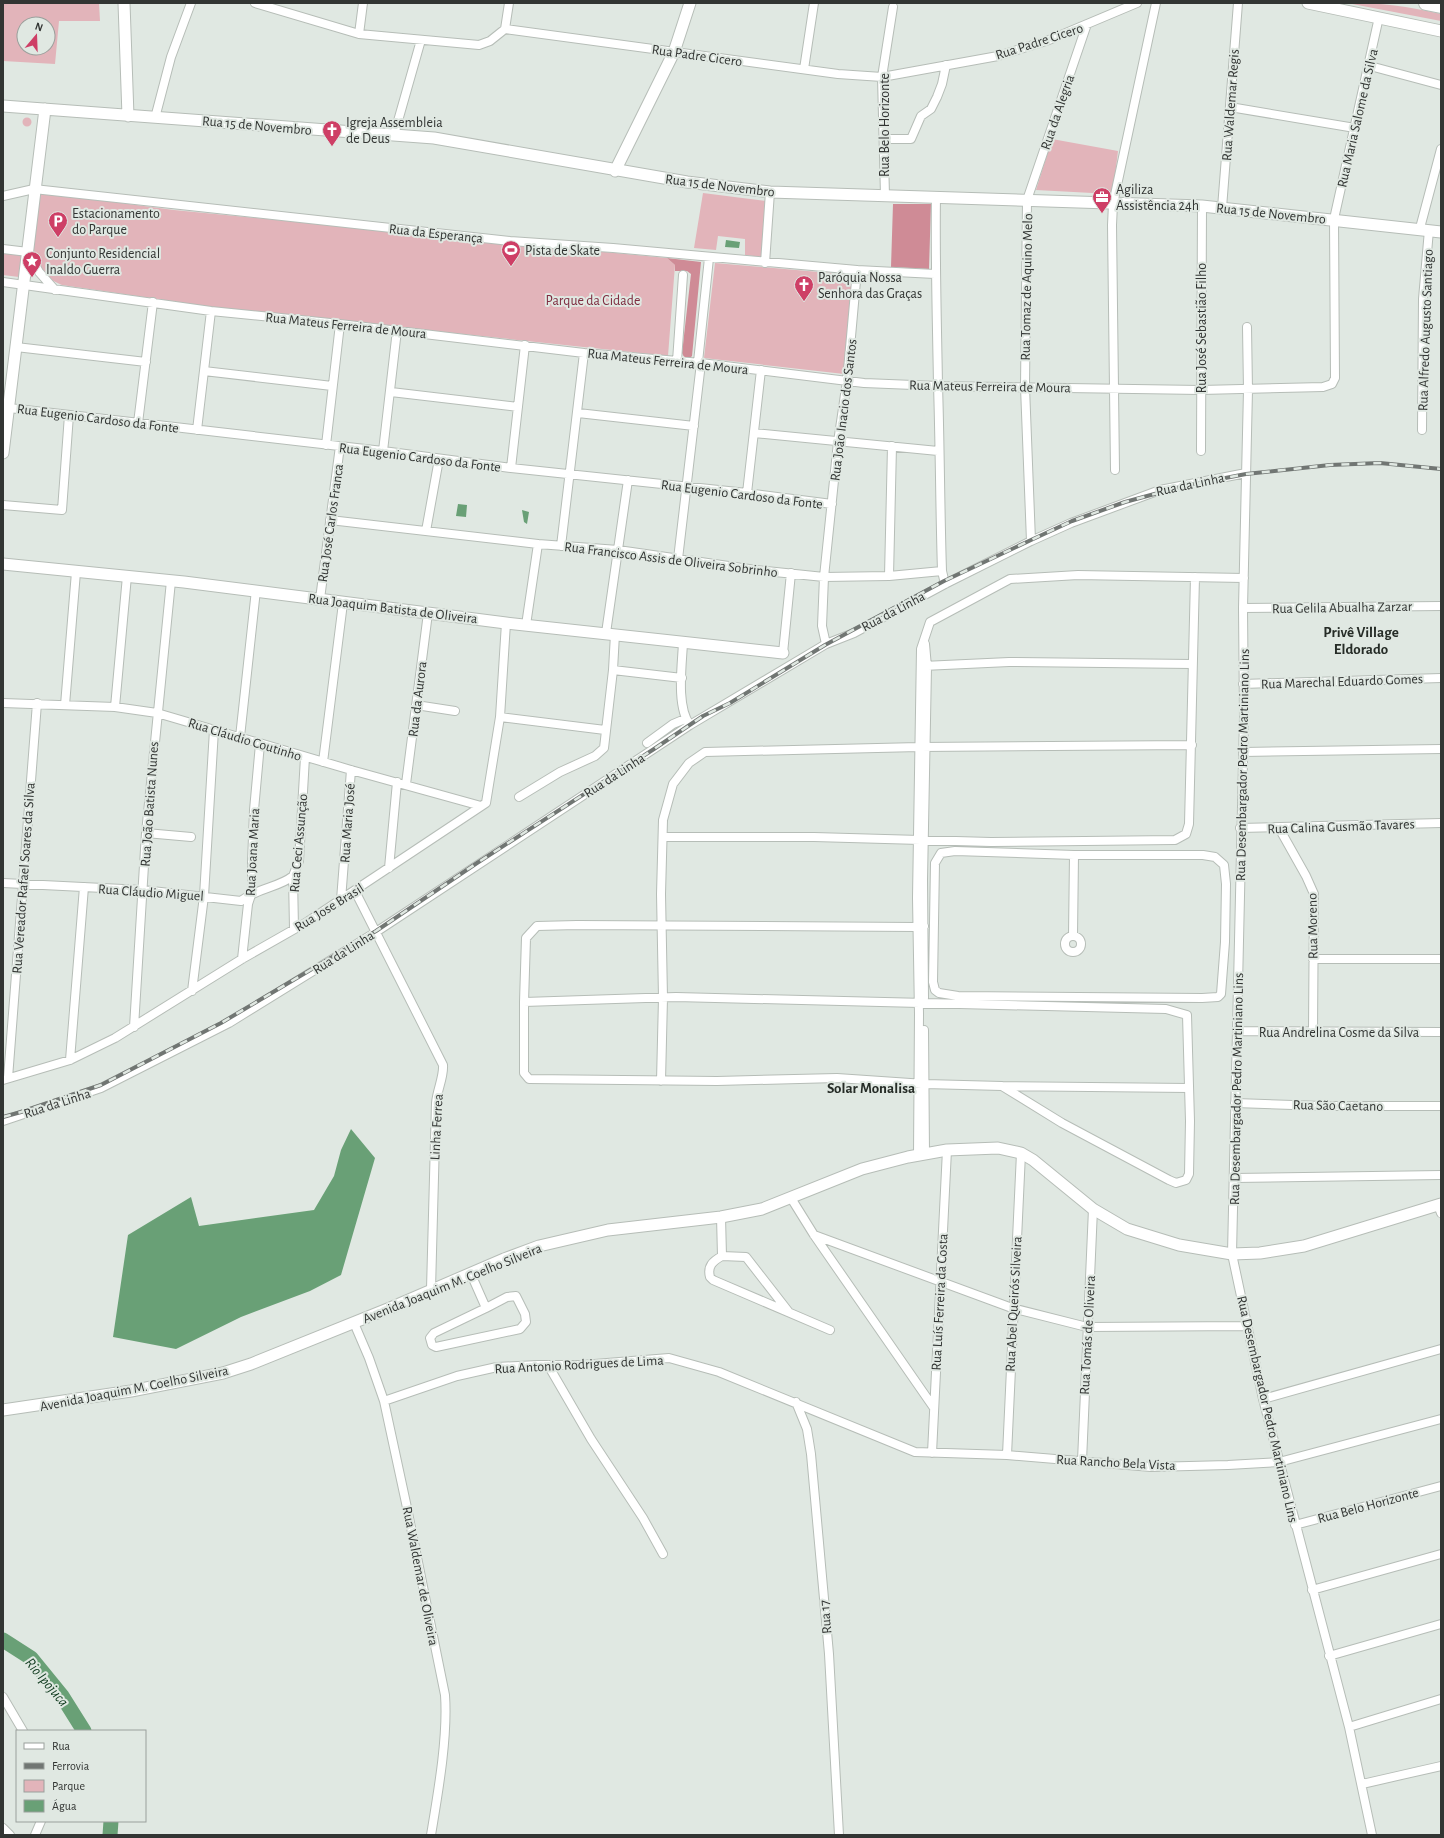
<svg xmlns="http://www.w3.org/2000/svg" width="1444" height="1838" font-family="'Alegreya Sans',sans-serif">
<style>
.green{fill:#e2b4ba;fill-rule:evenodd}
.forest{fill:#cf8b96}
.water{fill:#69a076}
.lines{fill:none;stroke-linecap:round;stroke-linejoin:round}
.river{stroke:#69a076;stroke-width:15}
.street-casing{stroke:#b6bdb7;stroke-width:10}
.secondary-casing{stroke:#b6bdb7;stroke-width:13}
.highway-casing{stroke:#b6bdb7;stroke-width:16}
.street{stroke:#fff;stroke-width:8}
.secondary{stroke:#fff;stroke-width:11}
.highway{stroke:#fff;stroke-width:14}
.rail-casing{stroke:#717673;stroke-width:4}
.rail{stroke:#e0e8e2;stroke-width:2.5;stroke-dasharray:8;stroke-linecap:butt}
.labels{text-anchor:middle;stroke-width:4;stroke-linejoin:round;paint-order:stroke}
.street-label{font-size:14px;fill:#323533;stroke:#e0e8e2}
.poi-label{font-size:14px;fill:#323533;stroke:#e0e8e2;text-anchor:start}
.park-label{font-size:14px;fill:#7e2c40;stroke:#e0e8e2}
.neighbourhood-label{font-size:15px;font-weight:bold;fill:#262c27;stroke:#e0e8e2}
.water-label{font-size:15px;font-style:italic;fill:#0e391d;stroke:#e0e8e2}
</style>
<rect width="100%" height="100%" fill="#e0e8e2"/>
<path class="green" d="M3 3H99L100 21H59L55 64 3 61ZM24 24H48V48H24Z
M1347 3C1382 3 1407 6 1441 14V21Z
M22.5 122a4.5 4.5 0 1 1 9 0a4.5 4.5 0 1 1-9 0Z
M1052 139 1118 151 1113 192 1111 194 1036 190Z
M38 192 174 210 667 258 675 265 668 356 219 308 62 285C52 281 39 272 33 262 28 252 37 205 38 192Z
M703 193 766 201 762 257 745 255V239L718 236 716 250 694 248Z
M3 253 21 255 19 277 3 275Z
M715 263 853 275 844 374 704 358Z"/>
<path class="forest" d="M893 204H931L929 269 891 267Z
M667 258 701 262 692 356 689 359 684 357 682 353 691 274 687 271H675V265Z"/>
<path class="water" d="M726 240 740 242 739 248 725 247Z
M458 504 467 505 466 517 456 516Z
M522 510 529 512 527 524 524 522Z
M351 1129 375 1158 341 1275 310 1291 241 1317 176 1349 113 1337 128 1235 191 1197 199 1226 314 1210 334 1176 341 1150Z"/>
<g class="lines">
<path class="river" d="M3 1640 31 1658 62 1696 84 1731
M110 1835 111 1821"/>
<defs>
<path id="street" d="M255 3 359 34 479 45 490 41 505 29 838 74 882 77 998 56 1049 40 1137 3
M505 29 509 3
M359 34 363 3
M1370 66 1441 85
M804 69 814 3
M1230 107 1355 128
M155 118 171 57 191 3
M394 135 421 40
M884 139H911L921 116 931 109 937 97 942 84 946 65
M3 196 34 189 510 241 613 248 857 270 935 274
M885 196 882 77 893 7
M936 196C935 259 937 322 938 385 940 447 940 509 942 571L945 584
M1222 208 1238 3
M1420 228 1441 149
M3 249 28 252 39 272 55 290
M765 263 770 192
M3 282 211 311 340 324 584 353 701 363 864 383 938 386 1201 390 1323 387 1332 384 1335 378 1334 219 1379 17
M1247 327 1248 390 1243 608 1244 717 1232 1254 1263 1399 1349 1727 1372 1835
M16 347 146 362
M677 361 683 275
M698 362 709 258
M204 371 332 386
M391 392 518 407
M9 408 383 451 511 468 747 493 832 504
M578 413 694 426
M138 423 153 302
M197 430 211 311
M1422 430 1423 299 1429 230
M754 433 938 451
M326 445 340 324
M383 451 397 330
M1201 451 1202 206
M511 468 525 345
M1115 470 1112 225 1113 204 1156 3
M747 493 761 370
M3 505 62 510 69 415
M330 520 538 544 618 550 756 570 824 577 889 576 942 571
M426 531 439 459
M1031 541 1025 387 1027 200 1087 24
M561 546 584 353
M678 559 701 363
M889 576 892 446
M320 599 340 446
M1243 608 1441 606
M526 625 538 544
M606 633 628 480
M683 643C682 665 676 707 690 725
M826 644 822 626 824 577 838 442 847 381 857 270
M783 653 791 573
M923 666 1009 662 1192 664
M613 670 682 678
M1243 684 1441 678
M3 703 115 707 157 713 351 770 481 806
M65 705 76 572
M416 705 455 711
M115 707 127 576
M500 717 605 730
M240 737 256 590
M647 743 673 724 685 719
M1243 752 1441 749
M323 762 343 603
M406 784 428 613
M519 797 560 772 595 756 604 748 613 670 615 634
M1240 828 1441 823
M1279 828 1306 876 1314 894 1313 1032
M146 833 191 837
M663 837H814L991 842 1175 840 1186 834 1189 824 1195 577
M955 851 1074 855H1203L1215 857 1224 865 1226 884 1225 942 1221 994 1218 997 1202 998 958 996 939 993 935 990 933 982 935 863 941 853Z
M389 868 397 782
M3 883 143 890 241 901C259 887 278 888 293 876
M355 891 443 1065C444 1077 437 1090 436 1103L431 1289
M341 900 351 770
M294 929 293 876 299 861 305 757
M1073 936 1074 855
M1065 944a8 8 0 1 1 16 0a8 8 0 1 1-16 0Z
M242 959 248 904 252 892V863L254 810 260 744
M1313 959H1441
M192 991 204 896 214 730
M924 998 923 880 927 667 925 644
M524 1002 676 997 1166 1009 1187 1015 1190 1121 1189 1174 1186 1180 1176 1183 1169 1180 1062 1123 1002 1086 925 1084 837 1078 717 1081 529 1079 524 1073V1002L526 938 537 926 577 925 917 927 924 926
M134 1027 146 833 171 581
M924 1030 925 1154
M1237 1031 1441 1032
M70 1060 84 887
M8 1078 37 703
M3 1080 70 1060 115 1038 242 959 307 922 486 803 500 717 506 623
M661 1081 663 998 661 894 663 820 673 784 689 763 705 752 919 747 1192 745
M1002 1086 1189 1088
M1235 1103 1323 1106H1441
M3 1121 101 1088 229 1023 376 932 690 725 826 644 854 633 945 584 1031 541 1071 523 1160 490 1246 473
M918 1155 919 1014 917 898 921 649 930 622 1010 579 1078 575 1244 578
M1234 1178 1441 1175
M791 1198 814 1235 934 1408
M1438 1205 1441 1213
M721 1217 722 1256C713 1261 707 1266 710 1277L713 1280 830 1330
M814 1235 1012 1308 1087 1327 1248 1326
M722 1256 746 1257 788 1311
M471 1274 486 1308 434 1333 430 1338 432 1345 436 1347 520 1329 526 1322 525 1314 516 1296 507 1297 486 1308
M354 1323 369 1358 384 1401 406 1503 445 1695C448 1737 438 1793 431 1835
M548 1365 591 1439 643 1518 663 1554
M1263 1399 1441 1349
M384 1401 457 1376 497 1367 538 1365H582L669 1358 719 1372 915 1452 1007 1455 1151 1467 1228 1465 1279 1462 1441 1419
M796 1402 807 1429 811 1454 829 1654 839 1835
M932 1453 947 1150
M1007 1455 1021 1153
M1082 1461 1093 1209
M1295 1525 1441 1486
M1312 1590 1441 1554
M1329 1656 1441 1624
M3 1697 23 1731
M1349 1727 1441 1699
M1362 1784 1441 1766
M3 1828 10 1835
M35 1835 41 1821"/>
<path id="secondary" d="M124 3 128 116
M1308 3 1441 31
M3 106 434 138 687 182 770 192 1202 206 1441 232
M615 171 674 52 690 3
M3 453 45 109
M3 564 184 582 506 623 783 653
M3 1410 131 1391 223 1373 251 1364 390 1308 504 1259 539 1246 608 1230 721 1217 762 1209 862 1169 908 1157 947 1150 998 1148 1021 1153 1033 1160 1093 1209 1127 1229 1179 1245 1232 1254 1260 1253 1304 1246 1441 1204"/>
<path id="highway" d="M1426 3 1441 6"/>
</defs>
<use href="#street" class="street-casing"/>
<use href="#secondary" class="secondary-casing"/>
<use href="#highway" class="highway-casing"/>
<use href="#street" class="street"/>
<use href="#secondary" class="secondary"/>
<use href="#highway" class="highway"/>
<defs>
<path id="rail" d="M3 1117 21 1112 101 1085 221 1023 376 931 477 863 654 749 703 716 730 703 825 645 944 581 1031 540 1072 521 1125 502 1184 486 1246 474 1330 465 1380 463 1441 469"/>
</defs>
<use href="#rail" class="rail-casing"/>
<use href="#rail" class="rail"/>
</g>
<defs>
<symbol id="church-pin" viewBox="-11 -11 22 30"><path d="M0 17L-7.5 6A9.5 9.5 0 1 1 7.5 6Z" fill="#ce3f66" stroke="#e0e8e2"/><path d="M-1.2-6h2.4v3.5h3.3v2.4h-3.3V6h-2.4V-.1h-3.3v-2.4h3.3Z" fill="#fff"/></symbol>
<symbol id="office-pin" viewBox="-11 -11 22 30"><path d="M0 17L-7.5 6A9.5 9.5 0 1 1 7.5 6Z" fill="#ce3f66" stroke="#e0e8e2"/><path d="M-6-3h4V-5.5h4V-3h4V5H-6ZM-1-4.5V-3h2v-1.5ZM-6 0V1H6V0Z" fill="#fff"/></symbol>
<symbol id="parking-pin" viewBox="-11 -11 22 30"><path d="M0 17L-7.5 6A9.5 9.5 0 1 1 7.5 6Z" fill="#ce3f66" stroke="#e0e8e2"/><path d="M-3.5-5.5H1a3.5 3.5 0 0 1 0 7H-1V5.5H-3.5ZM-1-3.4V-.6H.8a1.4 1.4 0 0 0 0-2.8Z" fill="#fff"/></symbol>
<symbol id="stadium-pin" viewBox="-11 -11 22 30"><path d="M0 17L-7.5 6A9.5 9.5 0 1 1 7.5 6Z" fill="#ce3f66" stroke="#e0e8e2"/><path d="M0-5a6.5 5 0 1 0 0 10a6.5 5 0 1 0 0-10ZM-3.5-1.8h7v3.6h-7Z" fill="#fff"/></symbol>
<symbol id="sight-pin" viewBox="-11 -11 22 30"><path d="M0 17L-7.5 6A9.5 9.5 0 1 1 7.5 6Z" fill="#ce3f66" stroke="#e0e8e2"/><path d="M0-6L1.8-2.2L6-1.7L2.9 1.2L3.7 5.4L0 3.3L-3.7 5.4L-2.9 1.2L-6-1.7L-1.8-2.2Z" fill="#fff"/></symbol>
</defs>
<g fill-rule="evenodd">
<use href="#church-pin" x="321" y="119" width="22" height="30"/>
<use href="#office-pin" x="1091" y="186" width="22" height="30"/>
<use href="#parking-pin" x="47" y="210" width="22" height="30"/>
<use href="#stadium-pin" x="500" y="239" width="22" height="30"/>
<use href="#sight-pin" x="21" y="250" width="22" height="30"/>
<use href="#church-pin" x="793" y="274" width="22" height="30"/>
</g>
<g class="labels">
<g class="street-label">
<text transform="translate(1039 41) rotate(-18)" y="5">Rua Padre Cicero</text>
<text transform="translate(697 55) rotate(8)" y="5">Rua Padre Cicero</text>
<text transform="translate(1230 105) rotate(-86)" y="5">Rua Waldemar Regis</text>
<text transform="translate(1057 112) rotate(-71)" y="5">Rua da Alegria</text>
<text transform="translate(1357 118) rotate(-77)" y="5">Rua Maria Salome da Silva</text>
<text transform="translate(257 125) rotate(5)" y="5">Rua 15 de Novembro</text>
<text transform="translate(884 125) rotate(-90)" y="5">Rua Belo Horizonte</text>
<text transform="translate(720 185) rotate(7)" y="5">Rua 15 de Novembro</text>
<text transform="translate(1271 213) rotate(6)" y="5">Rua 15 de Novembro</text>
<text transform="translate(436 233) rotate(6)" y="5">Rua da Esperança</text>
<text transform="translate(1026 287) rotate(-89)" y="5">Rua Tomaz de Aquino Melo</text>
<text transform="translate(346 325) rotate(6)" y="5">Rua Mateus Ferreira de Moura</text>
<text transform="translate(1201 328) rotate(-90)" y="5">Rua José Sebastião Filho</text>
<text transform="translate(1425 330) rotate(-88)" y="5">Rua Alfredo Augusto Santiago</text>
<text transform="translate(668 361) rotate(6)" y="5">Rua Mateus Ferreira de Moura</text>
<text transform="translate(990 386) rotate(1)" y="5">Rua Mateus Ferreira de Moura</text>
<text transform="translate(843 410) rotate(-83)" y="5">Rua João Inacio dos Santos</text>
<text transform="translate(98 418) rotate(7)" y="5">Rua Eugenio Cardoso da Fonte</text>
<text transform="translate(420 457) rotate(7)" y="5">Rua Eugenio Cardoso da Fonte</text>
<text transform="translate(1190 484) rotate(-12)" y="5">Rua da Linha</text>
<text transform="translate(742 494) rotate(7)" y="5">Rua Eugenio Cardoso da Fonte</text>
<text transform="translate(330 523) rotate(-82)" y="5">Rua José Carlos Franca</text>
<text transform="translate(671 559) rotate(7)" y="5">Rua Francisco Assis de Oliveira Sobrinho</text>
<text transform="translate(1342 607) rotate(-1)" y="5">Rua Gelila Abualha Zarzar</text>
<text transform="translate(393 608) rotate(7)" y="5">Rua Joaquim Batista de Oliveira</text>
<text transform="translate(893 611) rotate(-28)" y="5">Rua da Linha</text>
<text transform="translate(1342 681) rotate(-2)" y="5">Rua Marechal Eduardo Gomes</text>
<text transform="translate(417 699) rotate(-83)" y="5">Rua da Aurora</text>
<text transform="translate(245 739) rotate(17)" y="5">Rua Cláudio Coutinho</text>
<text transform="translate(1242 765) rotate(-89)" y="5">Rua Desembargador Pedro Martiniano Lins</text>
<text transform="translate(614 775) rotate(-33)" y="5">Rua da Linha</text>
<text transform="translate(149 804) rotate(-86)" y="5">Rua João Batista Nunes</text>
<text transform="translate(347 823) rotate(-86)" y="5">Rua Maria José</text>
<text transform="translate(1341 826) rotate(-2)" y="5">Rua Calina Gusmão Tavares</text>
<text transform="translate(298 843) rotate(-85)" y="5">Rua Ceci Assunção</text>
<text transform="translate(252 852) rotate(-87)" y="5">Rua Joana Maria</text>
<text transform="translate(23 878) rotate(-86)" y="5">Rua Vereador Rafael Soares da Silva</text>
<text transform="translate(151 892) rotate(4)" y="5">Rua Cláudio Miguel</text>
<text transform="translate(329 907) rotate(-32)" y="5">Rua Jose Brasil</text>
<text transform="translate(1312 926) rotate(-91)" y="5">Rua Moreno</text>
<text transform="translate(343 952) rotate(-32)" y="5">Rua da Linha</text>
<text x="1339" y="1037">Rua Andrelina Cosme da Silva</text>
<text transform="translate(1236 1089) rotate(-89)" y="5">Rua Desembargador Pedro Martiniano Lins</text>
<text transform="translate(57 1103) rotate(-18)" y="5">Rua da Linha</text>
<text transform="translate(1338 1105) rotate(1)" y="5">Rua São Caetano</text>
<text transform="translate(436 1127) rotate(-87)" y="5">Linha Ferrea</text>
<text transform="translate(452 1283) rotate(-22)" y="5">Avenida Joaquim M. Coelho Silveira</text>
<text transform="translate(939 1302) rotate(-87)" y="5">Rua Luís Ferreira da Costa</text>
<text transform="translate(1013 1304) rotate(-87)" y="5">Rua Abel Queirós Silveira</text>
<text transform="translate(1087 1335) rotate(-87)" y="5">Rua Tomás de Oliveira</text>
<text transform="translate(579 1364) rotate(-3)" y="5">Rua Antonio Rodrigues de Lima</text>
<text transform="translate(134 1388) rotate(-11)" y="5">Avenida Joaquim M. Coelho Silveira</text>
<text transform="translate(1268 1409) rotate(77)" y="5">Rua Desembargador Pedro Martiniano Lins</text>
<text transform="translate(1116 1462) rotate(3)" y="5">Rua Rancho Bela Vista</text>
<text transform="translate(1368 1505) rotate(-15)" y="5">Rua Belo Horizonte</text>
<text transform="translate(421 1576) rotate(79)" y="5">Rua Waldemar de Oliveira</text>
<text transform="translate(825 1617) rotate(-95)" y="5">Rua 17</text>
</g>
<g class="poi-label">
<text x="346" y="127">Igreja Assembleia<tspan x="346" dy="16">de Deus</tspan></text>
<text x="1116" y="194">Agiliza<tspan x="1116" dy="16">Assistência 24h</tspan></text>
<text x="72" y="218">Estacionamento<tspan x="72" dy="16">do Parque</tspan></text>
<text x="525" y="255">Pista de Skate</text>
<text x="46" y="258">Conjunto Residencial<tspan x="46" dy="16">Inaldo Guerra</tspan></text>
<text x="818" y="282">Paróquia Nossa<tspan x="818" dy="16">Senhora das Graças</tspan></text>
</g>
<g class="park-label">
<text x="593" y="305">Parque da Cidade</text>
</g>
<g class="neighbourhood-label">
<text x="1361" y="637">Privê Village<tspan x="1361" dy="17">Eldorado</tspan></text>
<text x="871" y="1093">Solar Monalisa</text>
</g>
<g class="water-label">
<text transform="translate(47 1682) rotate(50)" y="5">Rio Ipojuca</text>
</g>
</g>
<rect width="1444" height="1838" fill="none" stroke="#323533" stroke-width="8"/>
<rect x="16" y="1730" width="130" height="92" fill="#e0e8e2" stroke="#9aa09c"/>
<rect x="24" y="1743" width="20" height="6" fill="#ffffff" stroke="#9aa09c"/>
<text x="52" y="1750" font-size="12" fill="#323533">Rua</text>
<rect x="24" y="1763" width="20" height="6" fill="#717673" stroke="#9aa09c"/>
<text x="52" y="1770" font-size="12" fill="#323533">Ferrovia</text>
<rect x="24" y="1780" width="20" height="12" fill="#e2b4ba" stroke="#9aa09c"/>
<text x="52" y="1790" font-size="12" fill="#323533">Parque</text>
<rect x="24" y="1800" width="20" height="12" fill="#69a076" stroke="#9aa09c"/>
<text x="52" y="1810" font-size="12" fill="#323533">Água</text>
<g transform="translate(36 36) rotate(19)"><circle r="19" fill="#e0e8e2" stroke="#9aa09c"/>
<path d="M0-3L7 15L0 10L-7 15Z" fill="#ce3f66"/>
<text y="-6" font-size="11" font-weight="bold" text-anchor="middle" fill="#323533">N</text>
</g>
</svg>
